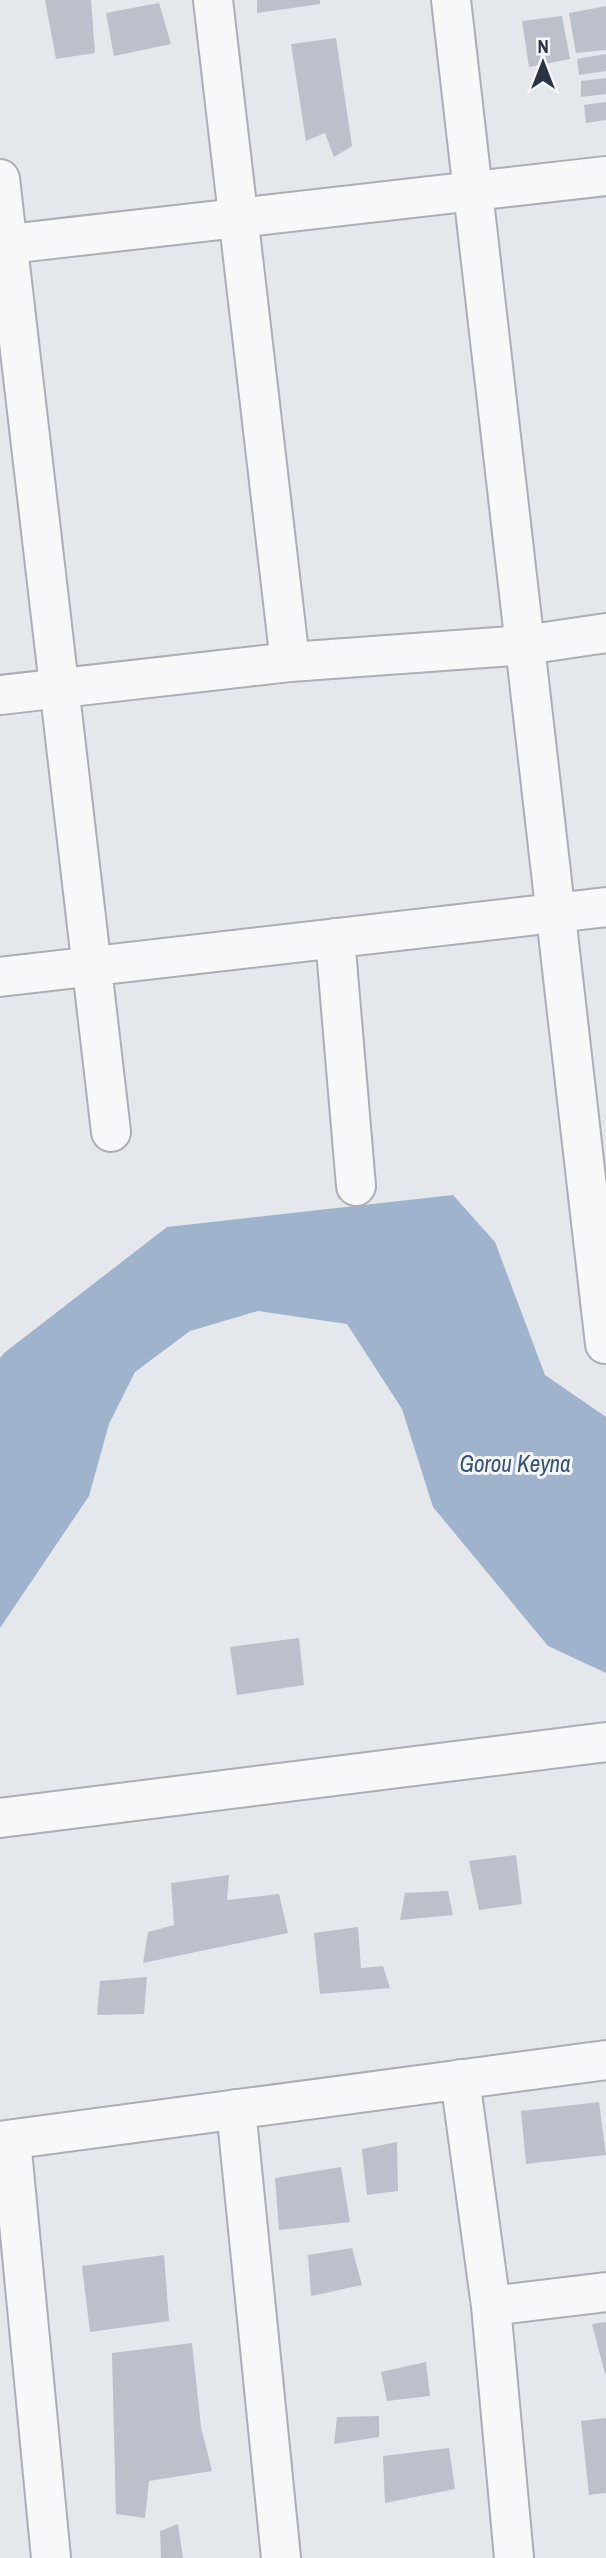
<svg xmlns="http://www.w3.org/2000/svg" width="606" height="2558" font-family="'Archivo Narrow',sans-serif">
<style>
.water{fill:#9fb4cc}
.building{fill:#bbc0ca}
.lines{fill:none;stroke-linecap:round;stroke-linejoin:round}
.minor-casing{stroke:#a9aeb7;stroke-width:42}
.minor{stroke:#f7f8fa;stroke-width:38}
.labels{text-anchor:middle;stroke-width:6;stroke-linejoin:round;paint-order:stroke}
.water-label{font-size:23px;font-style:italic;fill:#34527a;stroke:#f4f6f9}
</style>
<rect width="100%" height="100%" fill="#e4e7ec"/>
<path class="water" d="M453 1195 495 1242 545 1375 606 1417V1673L548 1646 433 1507 402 1409 347 1324 258 1311 190 1331 135 1372 109 1424 89 1496 0 1628V1358L4 1353 167 1227Z"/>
<path class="building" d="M45 0H91L95 53 56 59Z
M257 0H320V4L257 13Z
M159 3 171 44 114 56 106 13Z
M606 6V50L576 53 569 13Z
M562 16 570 59 529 67 522 21Z
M336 38 352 146 334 157 325 133 306 141 291 44Z
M606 54V71L579 75 577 59Z
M606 78V94L581 97V81Z
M606 102V120L586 123 584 105Z
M299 1638 304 1685 237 1695 230 1647Z
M516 1855 522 1904 479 1910 469 1861Z
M229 1875 227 1900 279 1894 288 1933 143 1963 148 1932 174 1925 171 1883Z
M448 1891 453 1915 400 1920 405 1893Z
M358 1927 361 1968 383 1966 390 1988 320 1994 314 1933Z
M147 1977 144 2014 97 2015 100 1981Z
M599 2102 606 2155 526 2164 521 2111Z
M397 2142 398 2191 367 2195 362 2149Z
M341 2167 350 2222 279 2230 275 2178Z
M352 2248 362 2285 311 2296 308 2255Z
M164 2255 169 2321 90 2332 82 2266Z
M606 2322V2374H605L592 2324Z
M192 2343 201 2427 212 2471 149 2481 145 2518 116 2514 112 2353Z
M426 2362 430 2396 387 2401 381 2372Z
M379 2416V2437L334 2444 337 2417Z
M606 2418V2493L589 2495 581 2421Z
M449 2448 455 2489 385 2503 383 2456Z
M178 2524 183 2558H161L160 2531Z"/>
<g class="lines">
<defs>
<path id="minor" d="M213 0 290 662
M451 0 605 1344
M0 179 111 1132
M0 245 606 176
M0 695 290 662 525 645 606 633
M335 938 356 1186
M0 977 606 907
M0 1818 606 1742
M460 2079 491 2306 514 2558
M236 2109 281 2558
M11 2140 51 2558
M0 2141 606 2060
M491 2306 606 2292"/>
</defs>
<use href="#minor" class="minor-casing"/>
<use href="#minor" class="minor"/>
</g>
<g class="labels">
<g class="water-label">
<text x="515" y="1472">Gorou Keyna</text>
</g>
</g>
<g transform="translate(543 63)" stroke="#f4f6f9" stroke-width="5" paint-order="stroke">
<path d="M0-5L12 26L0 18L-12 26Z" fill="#2b3445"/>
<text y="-10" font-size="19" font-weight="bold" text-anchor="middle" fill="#2b3445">N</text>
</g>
</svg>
